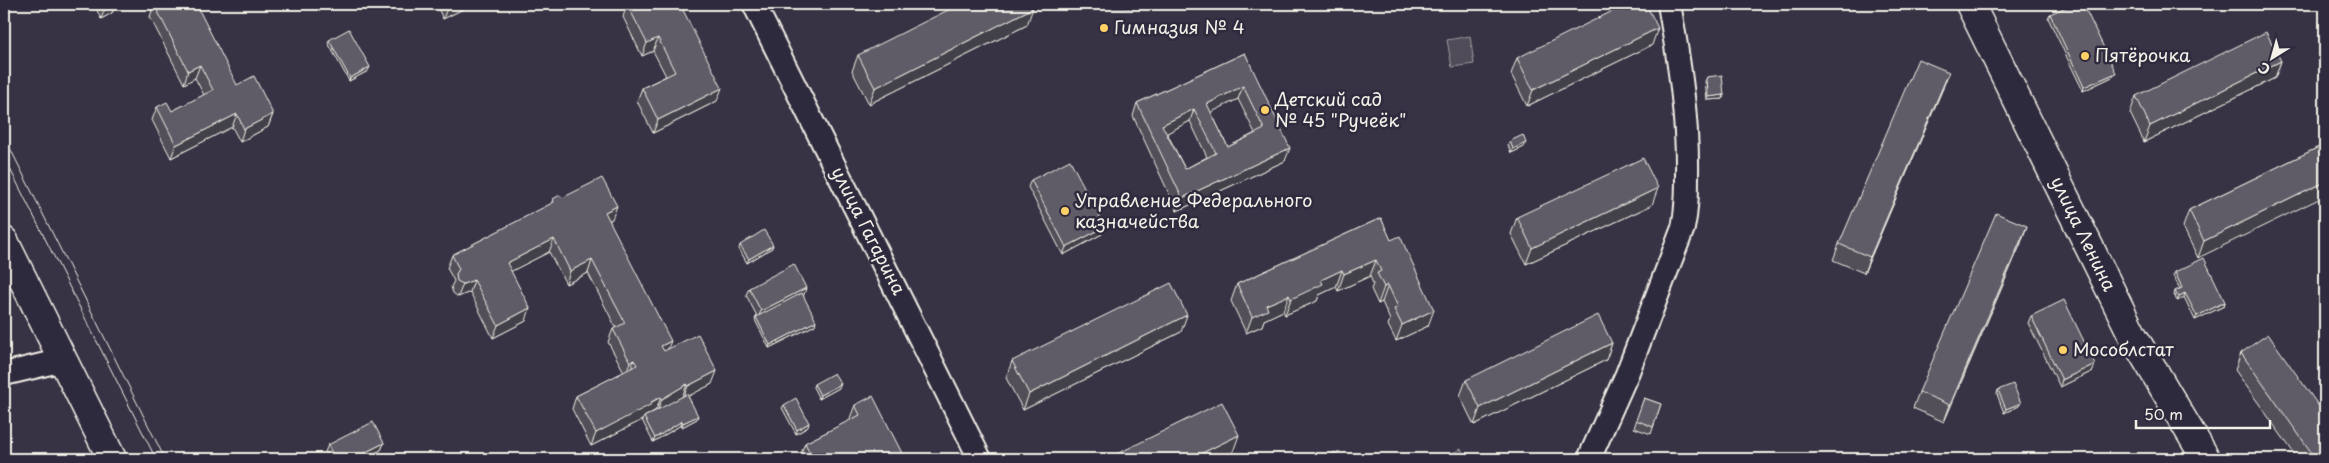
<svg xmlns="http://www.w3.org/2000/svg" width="2329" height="463" font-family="'Playpen Sans',sans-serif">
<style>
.green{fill:#504b59;stroke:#a29ea0}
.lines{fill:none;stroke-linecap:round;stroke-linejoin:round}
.minor-casing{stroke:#f4f1e8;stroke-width:26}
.major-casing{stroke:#f4f1e8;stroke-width:31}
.minor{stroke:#2f2a3d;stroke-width:22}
.major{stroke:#2f2a3d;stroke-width:28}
.tram{stroke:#f4f1e8;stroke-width:1}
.wall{fill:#524f59;stroke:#f4f1e8;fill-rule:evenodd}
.shaded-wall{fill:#424048;stroke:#f4f1e8}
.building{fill:#5f5c67;stroke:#f4f1e8;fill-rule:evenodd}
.poi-dot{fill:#ffd166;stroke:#2f2a3d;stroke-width:2}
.labels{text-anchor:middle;stroke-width:5;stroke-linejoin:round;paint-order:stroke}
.poi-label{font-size:18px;fill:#f4f1e8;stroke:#2f2a3d;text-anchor:start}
.street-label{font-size:18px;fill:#f4f1e8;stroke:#2f2a3d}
</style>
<rect width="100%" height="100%" fill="#373244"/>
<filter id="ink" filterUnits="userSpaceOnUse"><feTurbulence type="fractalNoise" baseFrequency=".02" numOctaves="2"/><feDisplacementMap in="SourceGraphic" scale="10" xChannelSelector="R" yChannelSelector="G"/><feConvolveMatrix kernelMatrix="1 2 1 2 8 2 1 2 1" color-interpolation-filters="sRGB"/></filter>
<g filter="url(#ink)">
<path class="green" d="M1098 4H1145C1128 10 1115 12 1098 4Z
M1470 36 1474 64 1452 67 1447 40Z
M1461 449 1466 459H1440Z"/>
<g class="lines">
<defs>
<path id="minor" d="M754 4 980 459
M4 374 63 360
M1589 459 1627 374 1683 228C1687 210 1687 193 1687 175 1688 117 1679 61 1669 4"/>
<path id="major" d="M1970 4 2133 336 2206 459
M4 241 112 459"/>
</defs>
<use href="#minor" class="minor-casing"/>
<use href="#major" class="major-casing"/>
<use href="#minor" class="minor"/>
<use href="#major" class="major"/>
<path class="tram" d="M4 136 165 459
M4 157 156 459"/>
</g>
<path class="wall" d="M94 4H116L112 13 101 19Z
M154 4 237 85 273 114 268 127 240 142 232 127 171 158 152 120 157 107 172 111 204 95 195 78 184 84 150 17Z
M436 4H473L443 19Z
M627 4 717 101 653 133 637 101 642 88 666 76 653 51 642 56 623 17Z
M2050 14 2116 73 2114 76 2083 91 2048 18Z
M1027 25 869 104 852 71 858 55Z
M329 40 368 71 349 81 328 43Z
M1652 45 1527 106 1511 74 1517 58Z
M1245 53 1285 161 1177 211 1133 116 1137 103ZM1238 99 1255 133 1228 147 1211 112ZM1190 121 1207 157 1185 169 1167 133Z
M2281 61 2275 78 2144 142 2130 113 2136 96Z
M1707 77 1724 95 1723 99 1707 100 1705 81Z
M1943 88 1864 273 1833 260 1839 244Z
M1510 141 1524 147 1511 153 1508 145Z
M2321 146 2198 258 2183 227 2189 210Z
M1031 180 1102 234 1063 255 1028 187Z
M562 198 612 219 609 221 668 349 712 384 688 396 697 419 682 427 681 425 653 442 642 420 591 446 572 409 576 396 624 372 608 342 613 329 616 328 588 273 566 284 549 252 511 271 526 321 493 338 470 292 458 297 453 293 451 287 454 281 447 268 452 255 551 204 553 199Z
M1652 205 1526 264 1511 234 1517 217Z
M1381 218 1428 326 1396 341 1388 325 1390 320 1382 302 1378 304 1371 289 1373 284 1370 276 1338 291 1336 287 1319 295 1317 301 1285 315 1283 311 1272 316 1264 320 1262 326 1246 333 1231 301 1237 284Z
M2021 243 1944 422 1913 408 1919 392Z
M740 245 772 248 747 263 739 249Z
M2175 272 2225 302 2224 306 2195 320 2184 297 2177 301 2174 295 2175 291 2180 289 2173 276Z
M749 288 804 295 803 296 815 325 769 348 755 320 756 317 757 316 746 295Z
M2031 316 2093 371 2060 387 2028 323Z
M1181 332 1023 410 1006 378 1012 361Z
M1612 343 1606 360 1474 425 1460 396 1466 380Z
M2241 353 2325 459H2298L2235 370Z
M814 384 839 388 819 399 813 387Z
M1998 390 2019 406 2004 413 1997 394Z
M1644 398 1661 404 1651 434 1634 428Z
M784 405 808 427 796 434 782 408Z
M855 405 905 459H802L800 456 805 443 851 420 850 418Z
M384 443 381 450 366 458 367 459H329L325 452 328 445Z"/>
<path class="shaded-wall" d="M108 4H116L112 13 101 19 106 6Z
M452 4H473L443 19 448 6Z
M1033 8 1027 25 869 104 875 88Z
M1658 28 1652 45 1527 106 1533 90Z
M658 38 653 51 642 56 647 43Z
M2281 61 2275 78 2144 142 2150 126Z
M200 65 195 78 184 84 188 71Z
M370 67 368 71 349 81 350 78Z
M1949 72 1943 88 1864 273 1870 257Z
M2116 73 2114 76 2083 91 2084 87Z
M1243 86 1238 99 1202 117 1207 104Z
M722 88 717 101 653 133 658 120Z
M1724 95 1723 99 1707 100 1708 97Z
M1194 109 1190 121 1158 138 1162 125Z
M237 114 232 127 171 158 176 145Z
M273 114 268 127 240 142 244 129Z
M1526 143 1524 147 1511 153 1513 149Z
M1290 148 1285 161 1177 211 1182 198Z
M2325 182V196L2198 258 2204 241Z
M1658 188 1652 205 1526 264 1532 248Z
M617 206 612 219 600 225 605 212Z
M2027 226 2021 243 1944 422 1950 405Z
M1105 227 1102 234 1063 255 1066 247Z
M554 239 549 252 502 276 507 263Z
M773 245 772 248 747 263 749 259Z
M592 260 588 273 566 284 570 271Z
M1376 260 1370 276 1338 291 1344 274Z
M1342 270 1336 287 1319 295 1317 301 1285 315 1291 299 1321 280Z
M474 280 470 292 458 297 463 284Z
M1388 285 1382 302 1378 304 1384 287Z
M806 288 804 295 758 318 761 311Z
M2185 293 2184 297 2177 301 2178 297Z
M1289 295 1283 311 1264 320 1262 326 1246 333 1252 317 1266 305Z
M2225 302 2224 306 2195 320 2197 316Z
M530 308 526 321 493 338 498 325Z
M1434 310 1428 326 1396 341 1402 325Z
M1187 315 1181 332 1023 410 1029 394Z
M816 321 815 325 769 348 770 345Z
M671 341 666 354 656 359 661 346Z
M1612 343 1606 360 1474 425 1480 408Z
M634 360 629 373 625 375 630 362Z
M2095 364 2093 371 2060 387 2062 380Z
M717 371 712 384 683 399 688 386Z
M687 384 682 397 657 412 662 399Z
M841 384 839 388 819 399 820 395Z
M661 397 656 410 644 417 642 420 591 446 596 433Z
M2021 403 2019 406 2004 413 2006 409Z
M698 416 697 419 682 427 683 423Z
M682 421 681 425 653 442 655 438Z
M809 423 808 427 796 434 797 430Z
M1239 435 1233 452 1218 459H1190Z
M384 443 381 450 363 459 364 453Z"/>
<path class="building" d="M154 4H196L237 85 254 76 273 114 244 129 237 114 176 145 157 107 167 102 172 111 213 90 200 65 188 71Z
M627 4H680L722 88 658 120 642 88 675 72 658 38 647 43Z
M960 4H1031L1033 8 875 88 858 55Z
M1627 4H1646L1658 28 1533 90 1517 58Z
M2073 4H2083L2116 73 2084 87 2050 14Z
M349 29 370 67 350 78 329 40Z
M2266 32 2281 61 2150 126 2136 96Z
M1245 53 1290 148 1182 198 1137 103ZM1243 86 1264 129 1228 147 1207 104ZM1194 109 1216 153 1185 169 1162 125Z
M1918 59 1949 72 1870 257 1839 244Z
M1722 75 1724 95 1708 97 1707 77Z
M1523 135 1526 143 1513 149 1510 141Z
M2321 146 2325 154V182L2204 241 2189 210Z
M1643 158 1658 188 1532 248 1517 217Z
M1070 160 1105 227 1066 247 1031 180Z
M602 178 617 206 605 212 671 341 661 346 664 351 698 334 717 371 688 386 687 384 662 399 661 397 651 402 652 404 596 433 576 396 637 365 634 360 630 362 613 329 625 323 592 260 570 271 554 239 507 263 530 308 498 325 474 280 463 284 457 281 456 274 459 269 452 255 554 202 553 199 560 195 562 198Z
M1996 213 2027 226 1950 405 1919 392Z
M1381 218 1391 240 1400 236 1434 310 1402 325 1394 309 1398 307 1388 285 1384 287 1377 273 1381 271 1376 260 1344 274 1342 270 1321 280 1323 284 1291 299 1289 295 1278 300 1266 305 1268 310 1252 317 1237 284Z
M764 230 773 245 749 259 740 245Z
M2204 258 2225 302 2197 316 2185 293 2178 297 2175 291 2182 288 2175 272Z
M794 264 806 288 761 311 749 288Z
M1171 283 1187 315 1029 394 1012 361Z
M802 293 816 321 770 345 756 317Z
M2064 300 2095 364 2062 380 2031 316Z
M1598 315 1612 343 1480 408 1466 380Z
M2268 334 2325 415V459H2316L2241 353Z
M834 373 841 384 820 395 814 384Z
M2013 384 2021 403 2006 409 1998 390Z
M687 394 698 416 683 423 682 421 655 438 644 417Z
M873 396 905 459H813L805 443 860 415 855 405Z
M796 398 809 423 797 430 784 405Z
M1644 398 1661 404 1653 427 1636 420Z
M1222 402 1239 435 1190 459H1107Z
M373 422 384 443 364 453 367 459H335L328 445Z
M1335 452 1339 459H1322Z"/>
</g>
<g class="poi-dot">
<circle cx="1104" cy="28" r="5"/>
<circle cx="2085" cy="56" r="5"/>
<circle cx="1265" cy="110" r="5"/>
<circle cx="1065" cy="211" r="5"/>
<circle cx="2063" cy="350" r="5"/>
</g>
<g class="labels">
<g class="poi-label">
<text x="1114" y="34">Гимназия № 4</text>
<text x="2095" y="62">Пятёрочка</text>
<text x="1275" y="106">Детский сад<tspan x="1275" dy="21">№ 45 "Ручеёк"</tspan></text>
<text x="1075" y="207">Управление Федерального<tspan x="1075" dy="21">казначейства</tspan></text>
<text x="2073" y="356">Мособлстат</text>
</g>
<g class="street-label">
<text transform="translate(868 231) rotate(63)" y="6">улица Гагарина</text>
<text transform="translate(2083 234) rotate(64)" y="6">улица Ленина</text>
</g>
</g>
<rect width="2329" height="463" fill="none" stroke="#2f2a3d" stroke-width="20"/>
<rect x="10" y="10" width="2309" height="443" fill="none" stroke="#f4f1e8" stroke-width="2" filter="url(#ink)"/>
<g transform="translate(2272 58) rotate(217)" stroke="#2f2a3d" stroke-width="4" paint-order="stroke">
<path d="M0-4L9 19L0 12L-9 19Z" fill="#f4f1e8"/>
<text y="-8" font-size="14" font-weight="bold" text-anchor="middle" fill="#f4f1e8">С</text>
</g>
<path d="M2136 420v8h134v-8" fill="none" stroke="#f4f1e8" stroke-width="2.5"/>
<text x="2144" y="420" font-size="15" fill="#f4f1e8" stroke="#2f2a3d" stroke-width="4" paint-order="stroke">50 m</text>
</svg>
